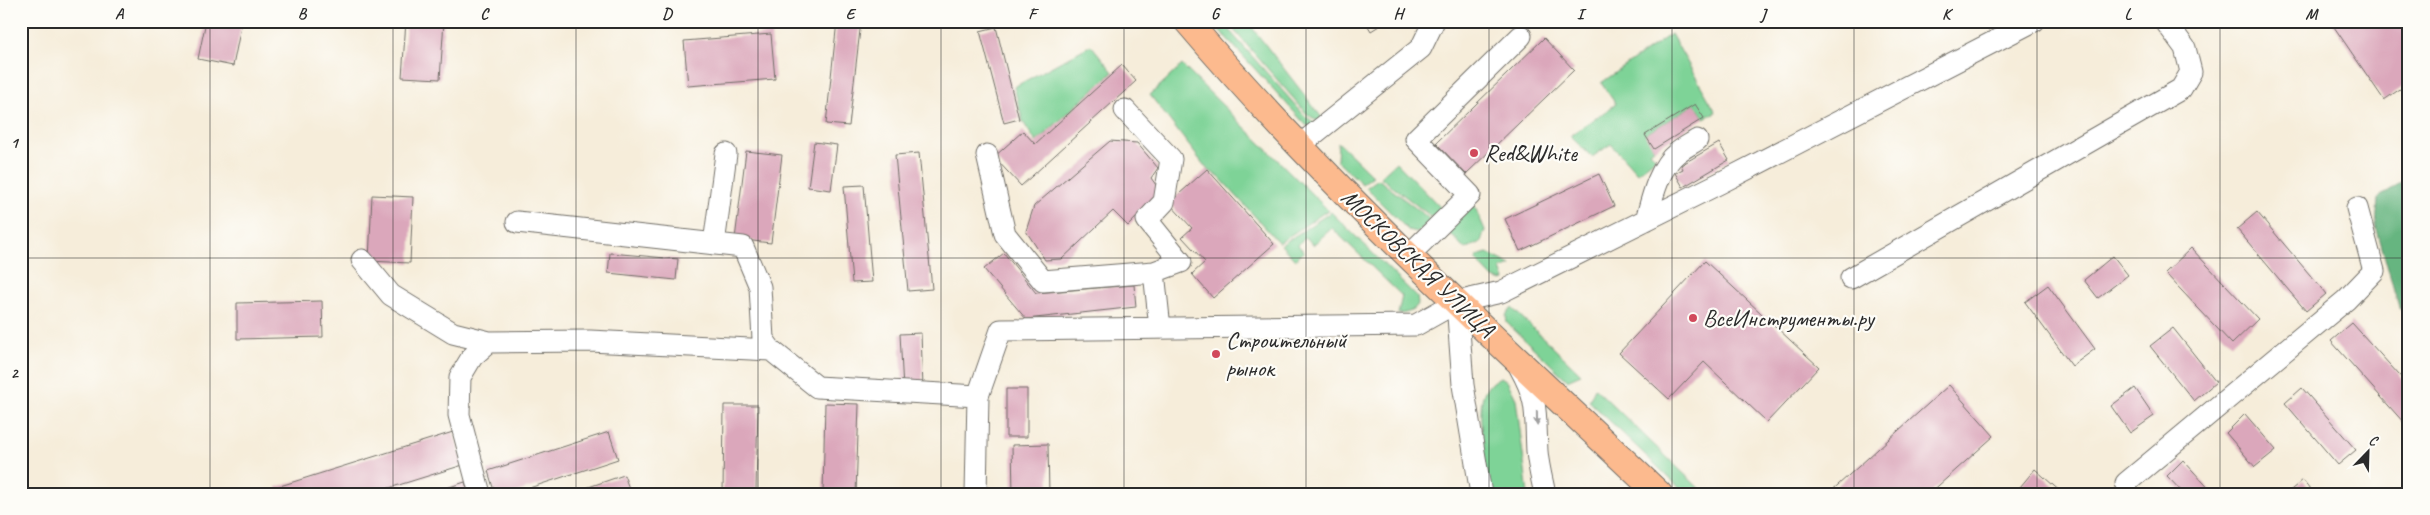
<svg xmlns="http://www.w3.org/2000/svg" width="2430" height="515" font-family="Caveat,sans-serif">
<style>
.green{fill:#7ed397;stroke:#547f61}
.forest{fill:#66b580;stroke:#487056}
.building{fill:#dba7bb}
.lines{fill:none;stroke-linecap:round;stroke-linejoin:round}
.minor-casing{stroke:#726f68;stroke-width:23}
.major-casing{stroke:#726f68;stroke-width:28}
.minor{stroke:#fff;stroke-width:21}
.major{stroke:#fcba8e;stroke-width:26}
.oneway{fill:#a0a0a0}
.grid{fill:none;stroke:#2b2b2b;stroke-width:1;stroke-opacity:0.55}
.poi-dot{fill:#d1495b;stroke:#fdfcf7;stroke-width:2}
.labels{text-anchor:middle;stroke-width:4.5;stroke-linejoin:round;paint-order:stroke}
.poi-label{font-size:24px;fill:#2b2b2b;stroke:#fdfcf7;text-anchor:start}
.street-label{font-size:24px;fill:#2b2b2b;stroke:#fdfcf7}
.neatline{fill:none;stroke:#2b2b2b;stroke-width:2}
.grid-label{font-size:16px;text-anchor:middle;font-weight:bold;fill:#2b2b2b}
</style>
<rect width="100%" height="100%" fill="#fdfcf7"/>
<filter id="ink" filterUnits="userSpaceOnUse"><feTurbulence type="fractalNoise" baseFrequency=".02" numOctaves="2"/><feDisplacementMap in="SourceGraphic" scale="10" xChannelSelector="R" yChannelSelector="G"/><feConvolveMatrix kernelMatrix="1 2 1 2 8 2 1 2 1" color-interpolation-filters="sRGB"/></filter>
<filter id="wash" filterUnits="userSpaceOnUse"><feTurbulence type="fractalNoise" baseFrequency=".0096" numOctaves="4" result="noise"/><feDisplacementMap in="SourceGraphic" scale="20" xChannelSelector="R" yChannelSelector="G"/><feGaussianBlur stdDeviation="1.12" result="paint"/><feColorMatrix in="noise" values="0 0 0 0 0 0 0 0 0 0 0 0 0 0 0 0 0 1.4 0 .05"/><feComposite in="paint" operator="in"/></filter>
<g filter="url(#wash)">
<rect width="100%" height="100%" fill="#f6edda"/>
<path class="green" d="M1211 21H1221L1305 116 1316 124 1312 127 1306 125Z
M1226 21H1247L1323 119 1319 122 1307 114Z
M1671 34 1716 112 1704 118 1695 104 1646 134 1654 149 1650 152 1656 158 1637 173 1611 144 1592 157 1570 136 1616 104 1601 83Z
M1091 45 1113 72 1036 142 1023 122 1014 87Z
M1182 65 1328 210 1279 243 1220 178 1207 169 1150 95Z
M1338 142 1373 176 1362 184 1337 160Z
M1396 162 1442 209 1433 218 1380 177Z
M1378 179 1431 220 1418 232 1408 230 1366 188Z
M1474 205 1485 230 1481 242 1465 249 1447 230Z
M1331 212 1417 297 1418 304C1413 312 1407 313 1398 314L1402 296 1332 228 1313 245 1306 237 1298 245 1304 252 1295 260 1281 245Z
M1487 253 1511 265 1501 269 1505 280 1502 281 1493 278 1476 260 1477 256Z
M1512 308 1581 374 1567 380 1507 323 1506 316Z
M1501 377 1507 381 1516 399 1528 494H1489C1486 471 1478 422 1482 400 1484 389 1491 381 1501 377Z
M1595 388 1705 494H1686L1589 401Z"/>
<path class="forest" d="M2409 177V321L2399 308 2376 226 2378 198Z"/>
<g id="blocks">
<path class="building" d="M206 21H242L233 66 198 59Z
M406 21H444L440 79 402 77Z
M837 21H861L849 126 826 124Z
M1365 21H1387L1371 31Z
M2330 21H2409V83L2384 100Z
M996 27 1019 119 1004 123 980 31Z
M771 34 775 79 688 86 684 41Z
M1544 38 1574 70 1466 174 1436 143Z
M1122 65 1136 81 1021 186 994 157 1023 131 1035 144Z
M1695 104 1704 118 1654 149 1645 135Z
M1110 141 1137 143 1158 168 1151 178 1161 192 1128 226 1113 211 1062 259 1045 260 1026 231 1034 206Z
M814 142 837 145 831 190 808 187Z
M1719 143 1729 160 1683 187 1675 173 1683 169 1681 165Z
M746 151 782 155 771 243 735 239Z
M919 153 932 289 908 291 895 155Z
M1207 169 1274 244 1213 298 1192 274 1205 262 1182 237 1192 228 1169 203Z
M1599 174 1614 206 1520 251 1505 219Z
M864 185 872 282 852 283 844 186Z
M372 195 413 197 410 263 369 261Z
M2257 212 2326 294 2306 311 2237 229Z
M2191 248 2258 319 2232 344 2165 273Z
M610 253 678 259 676 280 608 273Z
M1004 253 1036 293 1134 285 1136 307 1026 319 984 269Z
M2113 256 2128 275 2098 298 2084 280Z
M1705 261 1819 367 1767 422 1704 362 1669 399 1619 353Z
M2048 285 2095 349 2072 366 2025 302Z
M322 301 323 337 237 339V303Z
M2352 323 2409 386V421L2405 424 2331 341Z
M2173 328 2216 382 2194 401 2150 346Z
M921 333 923 388 903 389 900 334Z
M1949 385 1994 436 1929 494H1828Z
M2135 388 2154 416 2130 433 2111 406Z
M2302 388 2356 450 2338 465 2285 403Z
M1006 389H1027V437H1006Z
M825 403 859 404 856 494H823Z
M724 405H758L756 494H723Z
M2245 414 2276 450 2255 467 2226 433Z
M453 432 463 465 370 494H279L277 487Z
M609 432 618 459 511 494H495L488 471Z
M1048 444 1049 494H1013L1012 445Z
M2183 460 2214 494H2184L2167 476Z
M2035 469 2063 494 2015 493Z
M624 475 631 494H571V493Z
M2303 480 2314 494H2286Z
M465 482 469 494H431V493Z"/>
</g>
</g>
<g filter="url(#ink)">
<use href="#blocks" fill-opacity="0" stroke="#726f68" stroke-width="1"/>
<g class="lines">
<defs>
<path id="minor" d="M1125 110 1171 159 1164 202 1147 220 1181 262 1154 272
M1299 146 1421 48 1434 21
M987 155 1005 234 1043 281 1154 272 1160 328
M1646 220C1652 198 1659 167 1677 153 1683 148 1691 144 1697 140
M517 222 743 247 760 287 763 339 771 350 817 387 978 396
M714 244 726 154
M1409 255 1470 195 1416 139 1521 36
M362 260 391 295 453 333 489 342 590 341 771 350
M1851 278 2181 89 2191 72 2185 48 2165 21
M1457 302 1463 385 1481 494
M1520 368C1539 402 1535 414 1537 451 1538 465 1542 480 1545 494
M2126 483 2346 300 2374 271 2357 208
M480 494 459 415 460 377 472 357 489 342
M976 494 978 396 1001 330 1416 325 1457 302 1501 292 1720 183 2034 21"/>
<path id="major" d="M1187 21C1331 191 1498 341 1659 494"/>
</defs>
<use href="#minor" class="minor-casing"/>
<use href="#major" class="major-casing"/>
<use href="#minor" class="minor"/>
<use href="#major" class="major"/>
</g>
<defs><path id="oneway-solid" d="M-6-.8H1V-3.2L6.5 0L1 3.2V.8H-6Z" transform="scale(1.25)"/></defs>
<use class="oneway" href="#oneway-solid" transform="translate(1537 418) rotate(89)"/>
</g>
<path class="grid" d="M210 21V494M393 21V494M576 21V494M758 21V494M941 21V494M1124 21V494M1306 21V494M1489 21V494M1672 21V494M1854 21V494M2037 21V494M2220 21V494M21 258H2409"/>
<g class="poi-dot">
<circle cx="1474" cy="153" r="5"/>
<circle cx="1693" cy="318" r="5"/>
<circle cx="1216" cy="354" r="5"/>
</g>
<g class="labels">
<g class="poi-label">
<text x="1484" y="161">Red&amp;White</text>
<text x="1703" y="326">ВсеИнструменты.ру</text>
<text x="1226" y="348">Строительный<tspan x="1226" dy="28">рынок</tspan></text>
</g>
<g class="street-label">
<text transform="translate(1418 263) rotate(44)" y="8">МОСКОВСКАЯ УЛИЦА</text>
</g>
</g>
<rect width="2430" height="515" fill="none" stroke="#fdfcf7" stroke-width="55"/>
<g transform="translate(2368 452) rotate(23)" stroke="#fdfcf7" stroke-width="4" paint-order="stroke">
<path d="M0-4L9 19L0 12L-9 19Z" fill="#2b2b2b"/>
<text y="-8" font-size="14" font-weight="bold" text-anchor="middle" fill="#2b2b2b">С</text>
</g>
<rect x="28" y="28" width="2374" height="460" class="neatline"/>
<g class="grid-label">
<text x="119" y="19">A</text>
<text x="302" y="19">B</text>
<text x="484" y="19">C</text>
<text x="667" y="19">D</text>
<text x="850" y="19">E</text>
<text x="1032" y="19">F</text>
<text x="1215" y="19">G</text>
<text x="1398" y="19">H</text>
<text x="1580" y="19">I</text>
<text x="1763" y="19">J</text>
<text x="1946" y="19">K</text>
<text x="2128" y="19">L</text>
<text x="2311" y="19">M</text>
<text x="14" y="148">1</text>
<text x="14" y="378">2</text>
</g>
</svg>
